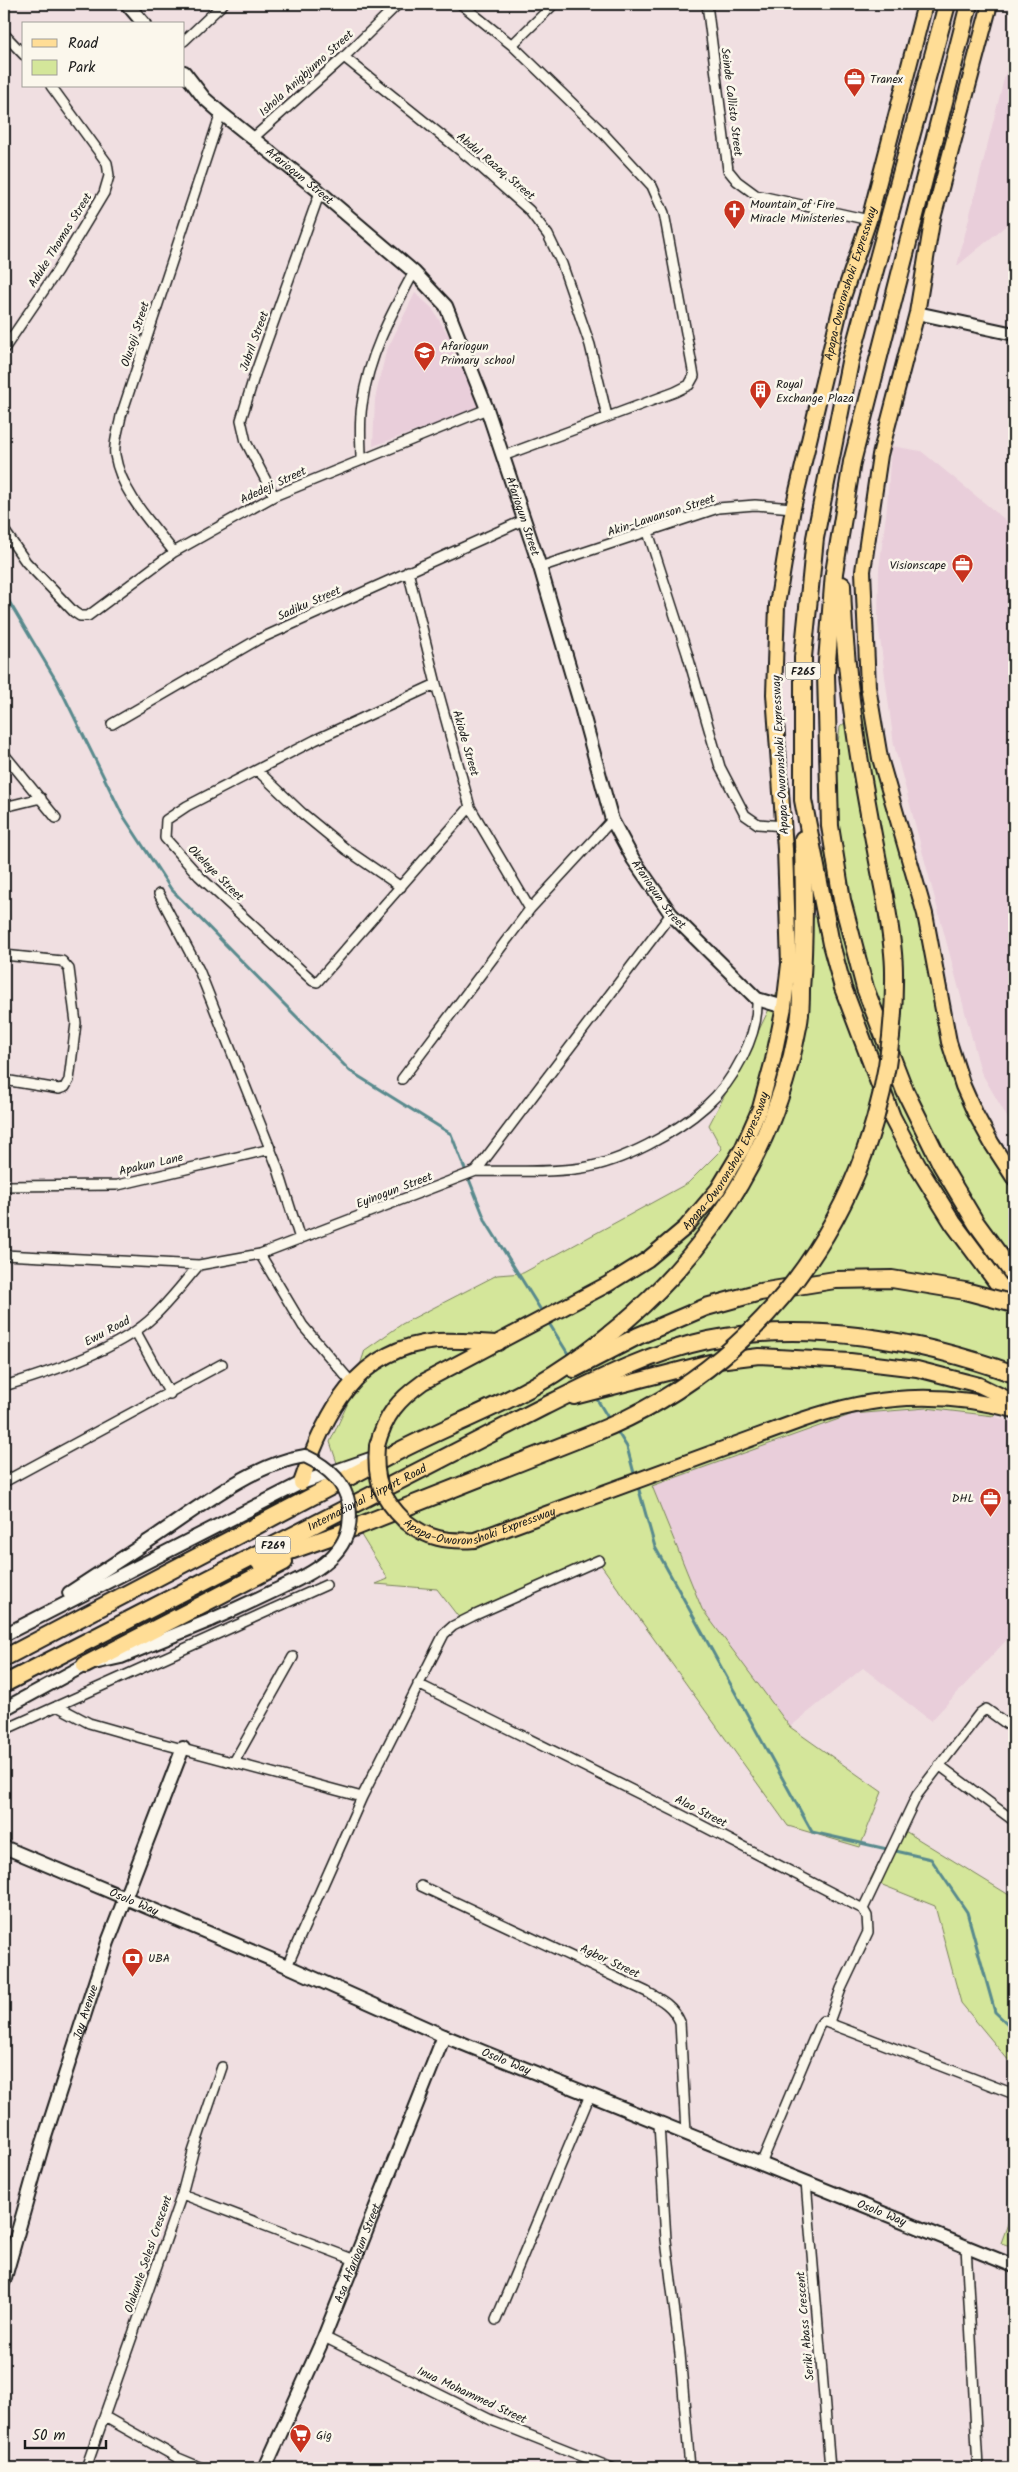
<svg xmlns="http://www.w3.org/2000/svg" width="1018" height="2472" font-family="Kalam,sans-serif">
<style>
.built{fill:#e9ceda}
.green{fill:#d4e69a;stroke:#78815b}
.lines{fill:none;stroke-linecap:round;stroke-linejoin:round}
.stream{stroke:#598a8d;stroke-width:3}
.street-casing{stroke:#1c1c1c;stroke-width:12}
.secondary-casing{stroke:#1c1c1c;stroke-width:16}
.primary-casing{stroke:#1c1c1c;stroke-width:18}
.highway-casing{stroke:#1c1c1c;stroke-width:20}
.street{stroke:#fbf7ec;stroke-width:9}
.secondary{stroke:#fbf7ec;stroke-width:12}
.primary{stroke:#ffdd96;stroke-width:14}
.highway{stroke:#ffdd96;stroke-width:16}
.secondary-bridge-casing{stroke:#1c1c1c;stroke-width:16;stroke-linecap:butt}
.primary-bridge-casing{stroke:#1c1c1c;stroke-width:18;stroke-linecap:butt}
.highway-bridge-casing{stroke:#1c1c1c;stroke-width:20;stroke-linecap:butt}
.secondary-bridge{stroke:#fbf7ec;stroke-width:12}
.primary-bridge{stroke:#ffdd96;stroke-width:14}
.highway-bridge{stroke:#ffdd96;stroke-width:16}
.labels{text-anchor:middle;stroke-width:5;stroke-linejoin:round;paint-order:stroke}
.shield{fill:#fbf7ec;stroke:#5f5e5a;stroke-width:1}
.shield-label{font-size:11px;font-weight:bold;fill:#1c1c1c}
.street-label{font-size:12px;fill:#1c1c1c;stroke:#fbf7ec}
.poi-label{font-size:12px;fill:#1c1c1c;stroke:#fbf7ec;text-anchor:start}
</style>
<rect width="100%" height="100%" fill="#f0dfe1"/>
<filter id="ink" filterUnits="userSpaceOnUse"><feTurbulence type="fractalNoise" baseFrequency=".02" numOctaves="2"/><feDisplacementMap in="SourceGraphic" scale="10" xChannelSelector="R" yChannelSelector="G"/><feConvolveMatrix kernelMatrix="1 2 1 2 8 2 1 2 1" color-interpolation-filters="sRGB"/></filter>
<g filter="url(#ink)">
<path class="built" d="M1014 39V219L957 266Z
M415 293 432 308 456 348 460 369 466 367 478 399 476 410 373 446 375 399 386 352Z
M891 446 921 451 1014 527V1129L981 1072 894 745 878 623 879 569 887 507Z
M926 1408 994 1416 1014 1423V1632L931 1721 863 1668 790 1727 702 1609 652 1486 853 1414Z"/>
<path class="green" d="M871 700 974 1121 1014 1188V1394L994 1416 926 1408 853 1414 652 1486 702 1609 790 1727 882 1792 860 1847 788 1826 596 1558 460 1619 437 1589 376 1584 388 1579 361 1535 330 1442 347 1405 365 1350 402 1324 497 1275 523 1273 688 1183 722 1149 709 1125 756 1036 816 913 840 727Z
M905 1831 1014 1898V2067L961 2003 935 1906 870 1880 880 1861 892 1856Z
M1014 2207V2247L1001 2243Z"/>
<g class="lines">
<path class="stream" d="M4 593 57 682 122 814 171 889 350 1071 451 1134 486 1222 544 1315
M547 1320 570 1357
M595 1396 610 1421
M615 1428 627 1447 635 1477
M637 1483 655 1547 812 1832 931 1859 967 1912 995 2012 1014 2030"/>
<defs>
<path id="street" d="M461 4 512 45 602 132 652 186 664 213 694 376 689 385 675 392 503 456
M707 4 728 170 737 181 756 195 869 220
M4 34 24 55
M184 41 223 4
M512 45 554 4
M344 57 477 164 529 210 548 235 562 264 590 345 607 416
M252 139 344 57 398 4
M4 349 57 271 104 193 109 176 107 163 51 86
M361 460C361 442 359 423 362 405 368 357 391 314 414 272
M274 496 246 442 241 420 254 377 320 192
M4 530 26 562 74 612 80 616H88L174 552 274 496 487 409
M648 532 687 653 720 767 745 815 758 824 784 826
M174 552C151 523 121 492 115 455 113 444 119 428 121 416L221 113
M540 567 718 508 755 505 793 508
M408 571 436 684 470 807 530 909
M436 684 315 740 187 806 166 820 165 838 199 876 313 981 317 982 470 807
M112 724 257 640 524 520
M4 754 56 818
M258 771 302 813 347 850 401 887
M4 807 41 798
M159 894 199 970 277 1166 300 1239
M4 955 62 961 69 969 76 1023 69 1080 65 1087 59 1089 4 1080
M402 1079 530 909 612 820
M476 1171C511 1171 547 1173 582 1168 622 1162 676 1133 706 1106 733 1082 759 1036 757 999
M4 1186 118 1185 271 1149
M260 1254 303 1326 351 1382
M4 1255 199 1265 260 1254 476 1171 671 914
M136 1332 170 1394
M4 1386C48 1373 120 1349 153 1317 170 1301 184 1282 199 1265
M4 1482 222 1364
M418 1684 674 1811 863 1909 867 1916 868 1932 841 1989 829 2022
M57 1706 89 1723 145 1739 362 1797
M4 1730 326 1585
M234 1762 293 1657
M939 1765 1014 1821
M421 1886 647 1992C662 2000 673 2006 680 2022L686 2132
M863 1909 917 1795 980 1713 986 1709 1014 1729
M287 1966 362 1797 444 1634 453 1626 473 1616 599 1560
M659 2124 666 2240 680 2354 690 2468
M761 2164 819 2026 823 2021 1014 2094
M806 2182 830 2468
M182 2194 193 2152 222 2067
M966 2246 978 2468
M496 2320 590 2095
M324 2337 491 2420 612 2468
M105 2417 178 2458 202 2468
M86 2468 182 2194 355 2260"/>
<g id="secondary">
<path d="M127 4 144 24"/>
<path id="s1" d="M184 72 204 98 221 113 320 192 414 272 446 306 487 409 540 567 578 696 612 820 633 859 671 914 757 999 784 1007"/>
<path d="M917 313 1014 334"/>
<path d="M69 1593 147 1542"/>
<path d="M4 1635 301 1483 376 1457"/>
<path d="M4 1709 85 1665 121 1657 211 1620"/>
<path id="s2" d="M4 1847 287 1966 444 2036 1014 2266"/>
<path id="s3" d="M4 2281 43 2143 108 1942 183 1748"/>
<path id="s4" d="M265 2468 324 2337 444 2036"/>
</g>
<g id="primary">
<path d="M990 4 932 222 917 313 880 455 863 571 868 687 880 758 925 914 949 1042 963 1086 975 1113 992 1144 1014 1178"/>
<path d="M574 1397 710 1362 759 1356 850 1361 917 1369 979 1385 1014 1402"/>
<path id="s5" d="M377 1446C385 1415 398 1400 423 1382L608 1284 648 1259 685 1228 718 1189 742 1149 760 1108 773 1060 784 1007 789 964 785 849 774 694 777 605 793 508 843 297 869 220 925 4"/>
<path d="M301 1483C324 1415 356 1348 437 1341 456 1340 478 1342 498 1343"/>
<path id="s6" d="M405 1521C427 1539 448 1542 475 1540L802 1420C875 1395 939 1390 1014 1410"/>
</g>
<g id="highway">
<path d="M947 4 850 362 815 538 803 657V800L831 944 843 988 892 1117 917 1165 953 1223 1014 1305"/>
<path d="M969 4 852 462 834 573 826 674 830 826 842 900 865 988 905 1091 942 1166 976 1223 1014 1275"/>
<path d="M842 585C845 693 864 791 885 897"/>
<path d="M574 1369 638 1336 706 1307 760 1292 835 1280 892 1279 965 1291"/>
<path d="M259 1562 338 1534 594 1433"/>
<path d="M4 1658C135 1589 266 1521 397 1452 449 1425 505 1405 554 1374 679 1294 771 1175 798 1027 801 1015 801 1002 801 989 805 939 804 890 803 839"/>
<path d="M85 1665 284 1562"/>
<path id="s7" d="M4 1684 543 1407C595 1381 651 1352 708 1340 809 1320 920 1340 1014 1374"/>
</g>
</defs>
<use href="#street" class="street-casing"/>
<use href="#secondary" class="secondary-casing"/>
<use href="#primary" class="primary-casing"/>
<use href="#highway" class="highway-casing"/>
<use href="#street" class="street"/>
<use href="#secondary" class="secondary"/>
<use href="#primary" class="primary"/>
<use href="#highway" class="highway"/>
<defs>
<path id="secondary-bridge" d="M147 1542C193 1512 251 1464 305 1456 326 1466 345 1482 349 1505 357 1554 311 1574 274 1591 253 1601 232 1611 211 1620"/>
<path id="primary-bridge" d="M377 1446C374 1479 381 1498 405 1521"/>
<path id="highway-bridge" d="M965 1291 1014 1304
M594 1433C784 1357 897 1175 894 972 894 947 889 922 885 897"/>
</defs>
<use href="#secondary-bridge" class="secondary-bridge-casing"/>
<use href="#primary-bridge" class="primary-bridge-casing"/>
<use href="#highway-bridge" class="highway-bridge-casing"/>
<use href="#secondary-bridge" class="secondary-bridge"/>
<use href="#primary-bridge" class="primary-bridge"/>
<use href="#highway-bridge" class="highway-bridge"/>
</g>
</g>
<defs>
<symbol id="office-pin" viewBox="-11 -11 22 30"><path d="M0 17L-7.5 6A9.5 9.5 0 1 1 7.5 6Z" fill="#c8321e" stroke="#fbf7ec"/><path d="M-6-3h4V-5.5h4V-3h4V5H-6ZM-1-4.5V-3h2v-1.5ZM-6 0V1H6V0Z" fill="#fff"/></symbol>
<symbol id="church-pin" viewBox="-11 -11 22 30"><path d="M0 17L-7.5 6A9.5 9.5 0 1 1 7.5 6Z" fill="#c8321e" stroke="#fbf7ec"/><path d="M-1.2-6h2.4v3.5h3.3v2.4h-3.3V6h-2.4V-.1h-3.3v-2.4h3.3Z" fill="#fff"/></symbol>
<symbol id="school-pin" viewBox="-11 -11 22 30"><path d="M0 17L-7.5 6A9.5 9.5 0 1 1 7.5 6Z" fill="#c8321e" stroke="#fbf7ec"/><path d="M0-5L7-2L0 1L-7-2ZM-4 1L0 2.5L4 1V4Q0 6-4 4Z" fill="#fff"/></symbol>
<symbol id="building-pin" viewBox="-11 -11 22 30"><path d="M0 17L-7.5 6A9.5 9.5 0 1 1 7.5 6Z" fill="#c8321e" stroke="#fbf7ec"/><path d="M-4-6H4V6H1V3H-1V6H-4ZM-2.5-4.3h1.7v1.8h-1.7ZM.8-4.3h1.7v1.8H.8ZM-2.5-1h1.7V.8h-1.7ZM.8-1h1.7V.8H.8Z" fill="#fff"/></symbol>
<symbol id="bank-pin" viewBox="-11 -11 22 30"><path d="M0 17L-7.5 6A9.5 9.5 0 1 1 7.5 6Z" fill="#c8321e" stroke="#fbf7ec"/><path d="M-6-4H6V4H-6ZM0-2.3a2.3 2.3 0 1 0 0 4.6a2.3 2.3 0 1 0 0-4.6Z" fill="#fff"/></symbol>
<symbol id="supermarket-pin" viewBox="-11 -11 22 30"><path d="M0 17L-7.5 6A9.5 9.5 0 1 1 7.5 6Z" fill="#c8321e" stroke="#fbf7ec"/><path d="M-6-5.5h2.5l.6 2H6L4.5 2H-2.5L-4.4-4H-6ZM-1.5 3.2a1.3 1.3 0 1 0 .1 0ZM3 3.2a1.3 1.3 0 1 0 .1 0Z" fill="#fff"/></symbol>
</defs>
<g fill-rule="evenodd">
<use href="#office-pin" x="842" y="66" width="25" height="34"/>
<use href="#church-pin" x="722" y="198" width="25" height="34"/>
<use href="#school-pin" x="412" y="340" width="25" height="34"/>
<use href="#building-pin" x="748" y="378" width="25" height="34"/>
<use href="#office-pin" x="950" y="552" width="25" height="34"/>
<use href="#office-pin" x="978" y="1486" width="25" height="34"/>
<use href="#bank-pin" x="120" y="1946" width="25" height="34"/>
<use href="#supermarket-pin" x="288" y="2422" width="25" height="34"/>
</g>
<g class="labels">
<g class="shield">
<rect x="785.5" y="662.5" width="35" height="17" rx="4"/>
<rect x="255.5" y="1536.5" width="35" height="17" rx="4"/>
</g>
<g class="shield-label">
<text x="803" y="675">F265</text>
<text x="273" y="1549">F269</text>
</g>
<g class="street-label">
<text transform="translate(306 73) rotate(-42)" y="4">Ishola Anigbjumo Street</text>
<text transform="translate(732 102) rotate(83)" y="4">Seinde Callisto Street</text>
<text transform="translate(496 166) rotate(40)" y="4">Abdul Razaq Street</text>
<text dy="4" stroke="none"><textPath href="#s1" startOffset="156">Afariogun Street</textPath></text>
<text transform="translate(60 240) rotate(-58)" y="4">Aduke Thomas Street</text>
<text dy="4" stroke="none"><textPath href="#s5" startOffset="1365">Apapa-Oworonshoki Expressway</textPath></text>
<text transform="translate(135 334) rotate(-72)" y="4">Olusoji Street</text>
<text transform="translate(254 341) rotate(-70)" y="4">Jubril Street</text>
<text transform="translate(273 485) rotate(-25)" y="4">Adedeji Street</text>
<text transform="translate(661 515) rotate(-18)" y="4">Akin-Lawanson Street</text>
<text dy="4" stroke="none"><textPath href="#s1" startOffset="576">Afariogun Street</textPath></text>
<text transform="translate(309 603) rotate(-24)" y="4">Sadiku Street</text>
<text transform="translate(466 743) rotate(74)" y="4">Akiode Street</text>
<text transform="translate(780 755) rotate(-93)" y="4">Apapa-Oworonshoki Expressway</text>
<text transform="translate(216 873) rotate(45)" y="4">Okeleye Street</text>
<text dy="4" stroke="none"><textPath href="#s1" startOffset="981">Afariogun Street</textPath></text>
<text dy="4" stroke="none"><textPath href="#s5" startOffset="465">Apapa-Oworonshoki Expressway</textPath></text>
<text transform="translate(151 1164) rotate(-13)" y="4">Apakun Lane</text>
<text transform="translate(394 1190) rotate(-21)" y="4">Eyinogun Street</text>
<text transform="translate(107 1331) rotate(-28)" y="4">Ewu Road</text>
<text dy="4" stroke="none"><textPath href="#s7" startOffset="408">International Airport Road</textPath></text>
<text dy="4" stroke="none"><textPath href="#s6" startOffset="80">Apapa-Oworonshoki Expressway</textPath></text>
<text transform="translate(701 1811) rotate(27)" y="4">Alao Street</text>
<text dy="4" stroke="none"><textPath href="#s2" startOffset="141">Osolo Way</textPath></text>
<text transform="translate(610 1961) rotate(25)" y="4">Agbor Street</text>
<text dy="4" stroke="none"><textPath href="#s3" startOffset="281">Joy Avenue</textPath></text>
<text dy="4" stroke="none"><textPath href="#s2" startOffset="546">Osolo Way</textPath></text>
<text dy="4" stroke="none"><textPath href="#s2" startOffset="951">Osolo Way</textPath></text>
<text dy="4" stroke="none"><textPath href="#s4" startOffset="234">Asa Afariogun Street</textPath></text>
<text transform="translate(148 2254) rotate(-71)" y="4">Olakunle Selesi Crescent</text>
<text transform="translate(805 2326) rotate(-95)" y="4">Seriki Abass Crescent</text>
<text transform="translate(472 2395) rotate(25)" y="4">Inua Mohammed Street</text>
</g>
<g class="poi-label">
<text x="870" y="83">Tranex</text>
<text x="750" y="208">Mountain of Fire<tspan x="750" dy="14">Miracle Ministeries</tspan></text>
<text x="441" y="350">Afariogun<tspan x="441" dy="14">Primary school</tspan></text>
<text x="776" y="388">Royal<tspan x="776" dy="14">Exchange Plaza</tspan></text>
<text x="946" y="569" text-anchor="end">Visionscape</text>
<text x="974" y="1502" text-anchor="end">DHL</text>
<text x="148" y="1962">UBA</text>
<text x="316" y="2439">Gig</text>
</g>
</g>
<rect width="1018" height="2472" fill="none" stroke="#fbf7ec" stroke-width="20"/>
<rect x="10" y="10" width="998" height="2452" fill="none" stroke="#1c1c1c" stroke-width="2" filter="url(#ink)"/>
<rect x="22" y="22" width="162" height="65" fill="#fbf7ec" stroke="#a29f99"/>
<rect x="32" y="39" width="25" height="8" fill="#ffdd96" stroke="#a29f99"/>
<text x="68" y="48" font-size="15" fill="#1c1c1c">Road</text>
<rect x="32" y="60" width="25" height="15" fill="#d4e69a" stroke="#a29f99"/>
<text x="68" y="72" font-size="15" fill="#1c1c1c">Park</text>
<path d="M25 2440v8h81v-8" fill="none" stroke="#1c1c1c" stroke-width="2.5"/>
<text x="32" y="2440" font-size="15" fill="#1c1c1c" stroke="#fbf7ec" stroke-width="4" paint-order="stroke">50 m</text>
</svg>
